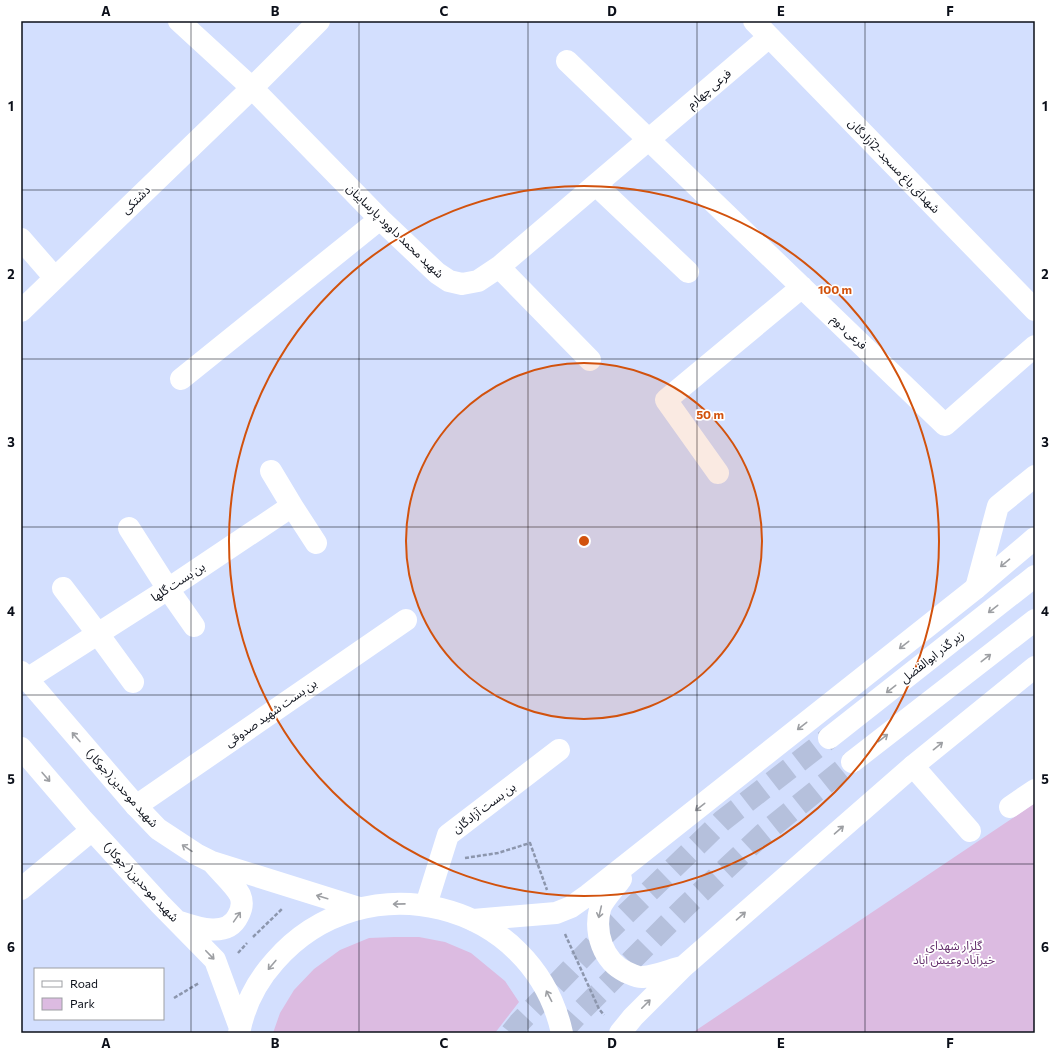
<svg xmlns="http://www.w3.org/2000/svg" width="1056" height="1054" font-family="Commissioner,'Noto Sans Arabic',sans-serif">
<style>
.green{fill:#dcbbe1}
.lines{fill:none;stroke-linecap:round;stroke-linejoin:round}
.primary-tunnel{stroke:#b5c0dc;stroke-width:22;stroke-dasharray:22 11;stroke-linecap:butt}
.path{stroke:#8c96ad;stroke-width:2.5;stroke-dasharray:4 2;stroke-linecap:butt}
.minor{stroke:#fff;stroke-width:22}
.secondary{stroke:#fff;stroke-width:22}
.primary{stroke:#fff;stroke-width:22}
.oneway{stroke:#9d9fa3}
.grid{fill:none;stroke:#0b0f19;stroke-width:1;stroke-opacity:0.55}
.ring{fill:none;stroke:#d2520d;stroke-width:2}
.labels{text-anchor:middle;stroke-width:3.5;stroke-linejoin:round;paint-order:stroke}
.street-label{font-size:12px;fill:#0b0f19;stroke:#fff}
.park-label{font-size:12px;fill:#642f6c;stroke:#fff}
.centre{fill:#d2520d;stroke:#fff;stroke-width:2}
.ring-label{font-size:12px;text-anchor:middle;font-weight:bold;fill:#d2520d;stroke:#fff;stroke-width:3.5;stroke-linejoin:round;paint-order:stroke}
.neatline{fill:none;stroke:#0b0f19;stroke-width:1.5}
.grid-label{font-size:13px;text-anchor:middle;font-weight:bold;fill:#0b0f19}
</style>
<rect width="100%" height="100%" fill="#d3dffe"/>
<path class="green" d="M1035 803V1033H692Z
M394 937H419L445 942 471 953 505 981 519 1002 495 1033H273L280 1013 294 990 314 969 340 950 369 938Z"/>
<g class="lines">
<path class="primary-tunnel" d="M511 1033 519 1023 596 943 722 821 829 738
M561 1033 579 1013 685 907 763 834 852 762"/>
<path class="path" d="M465 858 498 853 530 843 547 890
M565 934 599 1009 604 1015
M253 937 283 908
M238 953 247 943
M174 998 199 983"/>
<path class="minor" d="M179 21 252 88 380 219 437 273 449 281 462 284 478 281 499 267 769 37
M754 21 1035 310
M567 61 945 425 1035 346
M596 185 688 272
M21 239 55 278
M499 267 590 360
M21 311 252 88 319 21
M181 379 380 219
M271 471 292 506
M718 473 666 400 802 287
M129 528 168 589 194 626
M63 588 98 634 133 682
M976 588 998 506 1035 476
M27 679 168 589 292 506 316 543
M913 766 970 831
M136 806 406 620
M1010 807 1035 790
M21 889 92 830
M426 905 448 835 559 750"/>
<path class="secondary" d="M21 672 136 806 158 829 196 854 212 862 359 908
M21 748 82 819 160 904 215 960 240 1028
M177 921C195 927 227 939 238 916 242 909 243 902 240 895 234 884 220 872 212 862
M239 1033C244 1007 257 981 275 961 364 859 533 900 562 1033"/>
<path class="primary" d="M829 738 1035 576
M852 762 1035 620
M621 879C616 886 602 901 600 909 594 933 603 961 626 972 631 974 638 978 643 977 656 976 670 970 682 967
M473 920 556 913 571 907 588 895 976 588 1035 538
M620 1033 633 1017 683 967 913 766 1035 667"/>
</g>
<defs><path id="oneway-shaft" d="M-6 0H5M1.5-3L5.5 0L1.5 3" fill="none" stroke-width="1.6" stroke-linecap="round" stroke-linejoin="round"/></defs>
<g class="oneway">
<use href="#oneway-shaft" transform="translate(1005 563) rotate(140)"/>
<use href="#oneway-shaft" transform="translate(993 609) rotate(142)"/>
<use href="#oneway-shaft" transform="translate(904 645) rotate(142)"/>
<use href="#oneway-shaft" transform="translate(986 658) rotate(-38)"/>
<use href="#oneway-shaft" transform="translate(891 689) rotate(142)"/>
<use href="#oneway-shaft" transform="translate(802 726) rotate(142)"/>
<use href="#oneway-shaft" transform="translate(76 737) rotate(-131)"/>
<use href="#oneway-shaft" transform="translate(883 738) rotate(-38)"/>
<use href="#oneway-shaft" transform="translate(938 746) rotate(-39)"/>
<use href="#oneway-shaft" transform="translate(46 777) rotate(49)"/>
<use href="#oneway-shaft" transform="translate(700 807) rotate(142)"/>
<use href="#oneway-shaft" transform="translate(839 830) rotate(-41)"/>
<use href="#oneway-shaft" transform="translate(187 848) rotate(-146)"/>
<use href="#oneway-shaft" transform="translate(322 897) rotate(-163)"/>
<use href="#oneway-shaft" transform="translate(399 904) rotate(179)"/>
<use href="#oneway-shaft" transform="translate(600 912) rotate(103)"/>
<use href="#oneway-shaft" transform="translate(741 916) rotate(-41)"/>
<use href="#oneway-shaft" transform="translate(237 917) rotate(-55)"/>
<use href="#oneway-shaft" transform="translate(210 955) rotate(46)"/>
<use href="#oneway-shaft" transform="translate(272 965) rotate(130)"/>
<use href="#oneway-shaft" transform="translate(549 996) rotate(-117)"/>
<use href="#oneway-shaft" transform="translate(646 1004) rotate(-45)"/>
</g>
<path class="grid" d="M191 21V1033M359 21V1033M528 21V1033M697 21V1033M865 21V1033M21 190H1035M21 359H1035M21 527H1035M21 695H1035M21 864H1035"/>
<circle cx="584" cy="541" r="178" fill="#d2520d" fill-opacity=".12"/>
<g class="ring">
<circle cx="584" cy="541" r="178"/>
<circle cx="584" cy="541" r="355"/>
</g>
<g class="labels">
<g class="street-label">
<text transform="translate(709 89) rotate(-40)" y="4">فرعی چهارم</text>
<text transform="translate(894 166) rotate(46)" y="4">شهدای‌ باغ مسجد-2آزادگان</text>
<text transform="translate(136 200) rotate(-44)" y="4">دشتکی</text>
<text transform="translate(395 231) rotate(44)" y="4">شهید محمد داوود پارساییان</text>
<text transform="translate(849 332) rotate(44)" y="4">فرعی دوم</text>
<text transform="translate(178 582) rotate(-33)" y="4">بن بست گلها</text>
<text transform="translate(932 657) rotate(-38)" y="4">زیر گذر ابوالفضل</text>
<text transform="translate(271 713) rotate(-35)" y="4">بن بست شهید صدوقی</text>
<text transform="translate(122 788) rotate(48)" y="4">شهید موحدین(جوکار)</text>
<text transform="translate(484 808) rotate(-37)" y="4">بن بست آزادگان</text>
<text transform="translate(141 882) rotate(47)" y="4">شهید موحدین( جوکار)</text>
</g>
<g class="park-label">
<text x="954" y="950">گلزار شهدای<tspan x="954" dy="14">خیرآباد وعیش آباد</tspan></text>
</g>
</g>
<circle cx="584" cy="541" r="6" class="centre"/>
<g class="ring-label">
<text x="835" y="294">100 m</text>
<text x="710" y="419">50 m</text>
</g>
<rect width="1056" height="1054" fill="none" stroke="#ffffff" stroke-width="44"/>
<rect x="34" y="968" width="130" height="52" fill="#ffffff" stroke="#9d9fa3"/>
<rect x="42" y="981" width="20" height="6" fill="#ffffff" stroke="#9d9fa3"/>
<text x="70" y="988" font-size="12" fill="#0b0f19">Road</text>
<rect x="42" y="998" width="20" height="12" fill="#dcbbe1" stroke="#9d9fa3"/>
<text x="70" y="1008" font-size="12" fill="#0b0f19">Park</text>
<rect x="22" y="22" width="1012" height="1010" class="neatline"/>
<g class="grid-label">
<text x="106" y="16">A</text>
<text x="275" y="16">B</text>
<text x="444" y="16">C</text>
<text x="612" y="16">D</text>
<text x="781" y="16">E</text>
<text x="950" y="16">F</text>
<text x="11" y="111">1</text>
<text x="1045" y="111">1</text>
<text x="11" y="279">2</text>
<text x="1045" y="279">2</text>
<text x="11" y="447">3</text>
<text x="1045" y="447">3</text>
<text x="11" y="616">4</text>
<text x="1045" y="616">4</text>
<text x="11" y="784">5</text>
<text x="1045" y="784">5</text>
<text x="11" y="952">6</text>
<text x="1045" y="952">6</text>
<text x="106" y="1048">A</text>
<text x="275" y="1048">B</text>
<text x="444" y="1048">C</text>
<text x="612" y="1048">D</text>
<text x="781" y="1048">E</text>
<text x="950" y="1048">F</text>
</g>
</svg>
